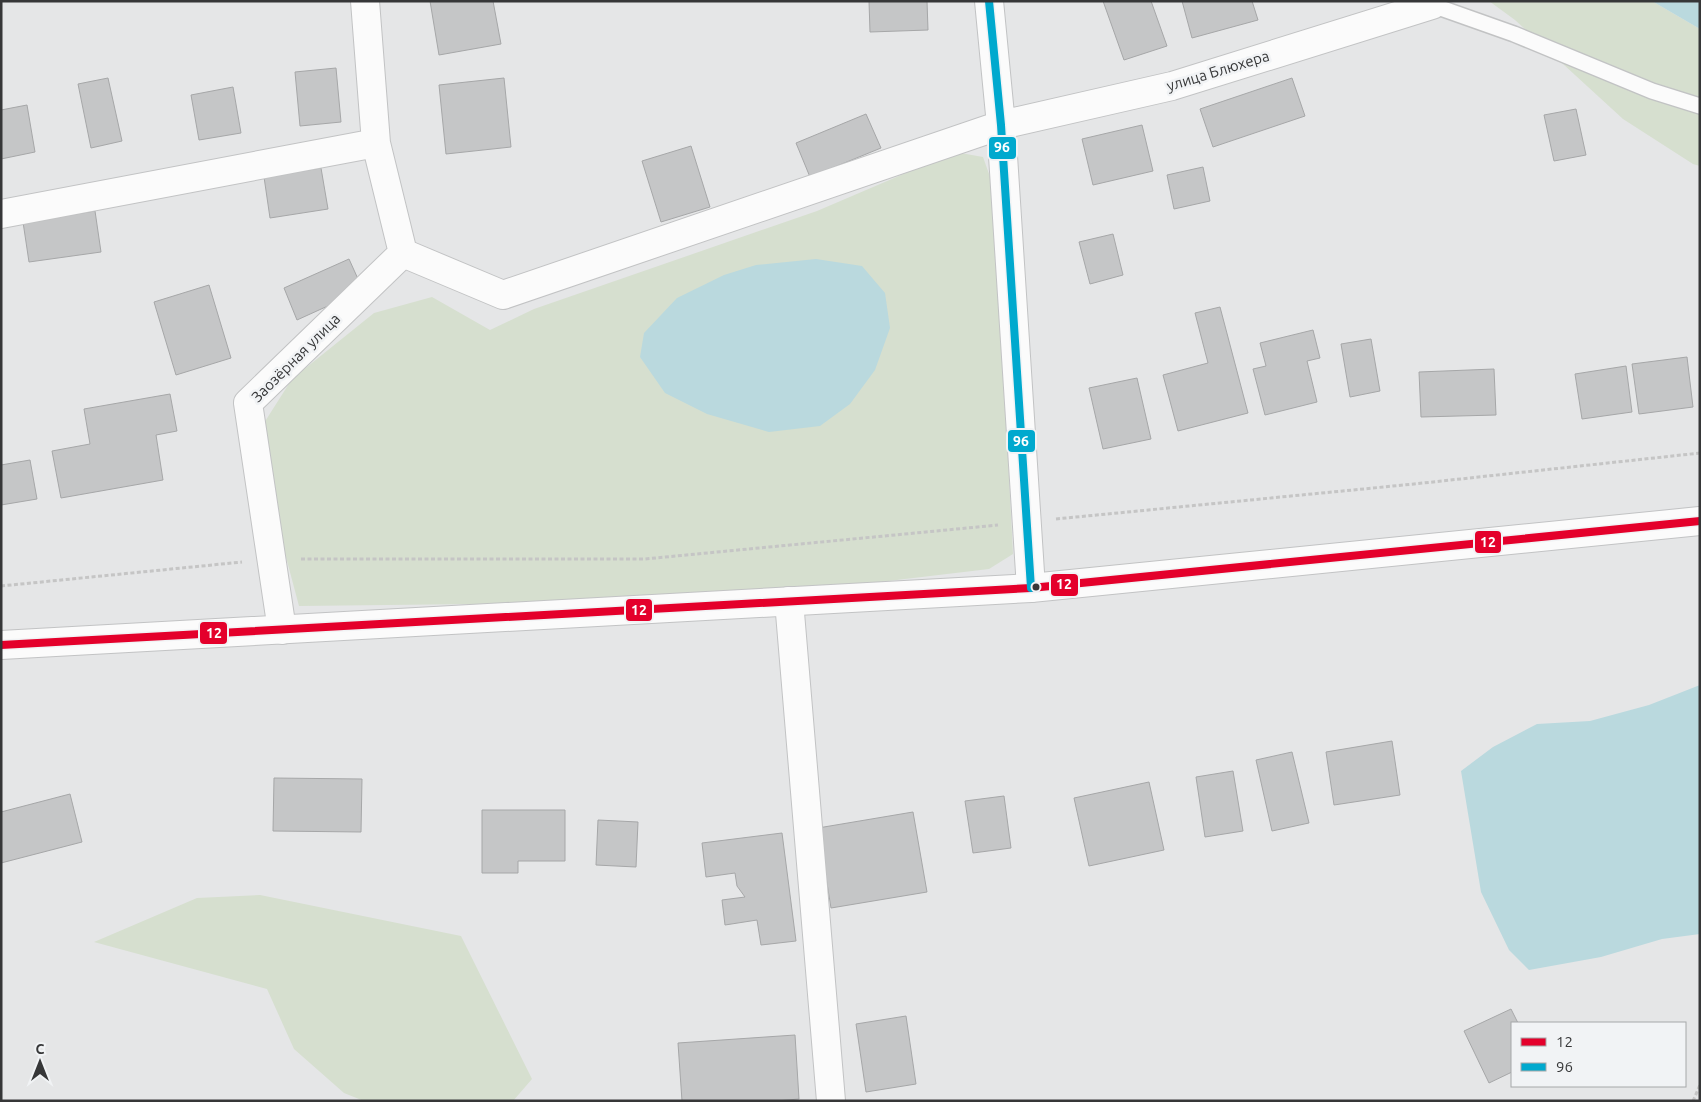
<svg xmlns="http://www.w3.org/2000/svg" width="1701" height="1102" font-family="Ubuntu,sans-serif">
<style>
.green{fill:#d6dfcf}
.water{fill:#bad9de}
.building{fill:#c5c6c7;stroke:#a6a7a8}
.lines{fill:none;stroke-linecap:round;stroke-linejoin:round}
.lane-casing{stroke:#c2c3c4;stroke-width:18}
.street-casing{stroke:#c2c3c4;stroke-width:30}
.secondary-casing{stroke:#c2c3c4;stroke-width:30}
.path{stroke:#c5c5c5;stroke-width:3;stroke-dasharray:4 2.5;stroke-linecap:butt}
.lane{stroke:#fbfbfb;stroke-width:15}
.street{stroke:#fbfbfb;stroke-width:28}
.secondary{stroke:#fbfbfb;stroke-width:28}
.bus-1-casing{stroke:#f1f3f5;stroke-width:11}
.bus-2-casing{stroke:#f1f3f5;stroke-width:11}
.bus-1{stroke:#e4002b;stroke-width:8}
.bus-2{stroke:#00a9ce;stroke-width:8}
.bus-dot{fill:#363738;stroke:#f1f3f5;stroke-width:2}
.labels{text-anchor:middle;stroke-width:5;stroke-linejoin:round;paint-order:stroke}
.street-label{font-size:15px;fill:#363738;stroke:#f1f3f5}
.line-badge{stroke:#f1f3f5;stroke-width:2}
.badge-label{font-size:14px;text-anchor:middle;font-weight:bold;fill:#fff}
</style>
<rect width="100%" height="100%" fill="#e5e6e7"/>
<path class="green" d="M1489 1H1652L1700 29V166L1693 164 1623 119 1515 20Z
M955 152 983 157 994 188 1013 554 989 569 804 591 476 604 299 606 278 527 264 423 292 379 374 313 432 297 490 330 534 309 817 211Z
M260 895 461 936 532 1079 513 1101H364L344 1093 294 1049 267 989 94 942 197 898Z"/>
<path class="water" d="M1652 1H1700V29Z
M816 259 862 266 885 293 890 328 875 370 850 404 820 426 769 432 707 414 665 393 640 357 644 333 677 298 724 275 756 265Z
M1700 685V934L1662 939 1601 957 1529 970 1509 950 1481 892 1461 771 1493 747 1537 724 1590 721 1649 705Z"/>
<path class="building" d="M430 1H493L501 44 439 55Z
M869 1H927L928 30 870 32Z
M1103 1H1151L1167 46 1124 60Z
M1182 1H1252L1258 20 1192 38Z
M336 68 341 122 300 126 295 72Z
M108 78 122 141 91 148 78 84Z
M504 78 511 147 446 154 439 85Z
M1292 78 1305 116 1213 147 1200 109Z
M233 87 241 133 199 140 191 95Z
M27 105 35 152 1 159V110Z
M1576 109 1586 155 1554 161 1544 115Z
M866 114 881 148 810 177 796 143Z
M1142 125 1153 171 1093 185 1082 139Z
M691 146 710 207 661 222 642 161Z
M1203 167 1210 201 1174 209 1167 175Z
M321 168 328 209 270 218 264 177Z
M95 211 101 252 29 262 23 222Z
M1113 234 1123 275 1090 284 1079 242Z
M349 259 363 290 297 320 284 288Z
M209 285 231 358 176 375 154 302Z
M1220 307 1248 413 1178 431 1163 375 1208 363 1195 313Z
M1313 330 1320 358 1307 361 1317 402 1265 415 1253 369 1266 366 1260 343Z
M1371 339 1380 391 1350 397 1341 344Z
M1687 357 1693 407 1639 414 1632 364Z
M1626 366 1632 412 1582 419 1575 374Z
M1494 369 1496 415 1421 417 1419 372Z
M1137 378 1151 439 1103 449 1089 388Z
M170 394 177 431 156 435 163 480 61 498 52 451 90 444 84 409Z
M30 460 37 499 1 505V465Z
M1392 741 1400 795 1334 805 1326 752Z
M1292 752 1309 823 1272 831 1256 760Z
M1233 771 1243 831 1205 837 1196 777Z
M274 778 362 779 361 832 273 831Z
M1149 782 1164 850 1089 866 1074 798Z
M70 794 82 842 1 863V812Z
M1004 796 1011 848 973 853 965 801Z
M482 810H565V861H518V873H482Z
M913 812 927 892 831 908 818 828Z
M598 820 638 822 636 867 596 865Z
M782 833 796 941 761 945 757 920 725 925 722 900 745 897 737 886 735 873 706 877 702 843Z
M1511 1009 1518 1023H1512V1072L1489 1083 1464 1031Z
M906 1016 916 1084 866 1092 856 1024Z
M795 1035 799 1099 776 1101H682L678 1043Z"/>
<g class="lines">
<defs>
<path id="lane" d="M1427 1 1432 5 1514 34 1652 91 1700 106"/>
<path id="street" d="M989 1 1001 125 1031 588
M1 214 376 143
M403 253 503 295 1001 125 1172 86 1432 5
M789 601 831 1101
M282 630 248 403 403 253 376 143 365 1"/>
<path id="secondary" d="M1 645 1031 588 1700 521"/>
</defs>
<use href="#lane" class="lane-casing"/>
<use href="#street" class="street-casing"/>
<use href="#secondary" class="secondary-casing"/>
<path class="path" d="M1056 519 1414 484 1700 453
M301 559H645L998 525
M1 586 242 562
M1693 1101 1700 1085"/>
<use href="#lane" class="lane"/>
<use href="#street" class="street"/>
<use href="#secondary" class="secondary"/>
<defs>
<path id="bus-1" d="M1 645 1031 588 1700 521"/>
<path id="bus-2" d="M989 1 1001 125 1031 588"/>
</defs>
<use href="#bus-1" class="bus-1-casing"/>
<use href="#bus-2" class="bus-2-casing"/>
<use href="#bus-1" class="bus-1"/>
<use href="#bus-2" class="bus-2"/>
</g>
<circle class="bus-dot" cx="1036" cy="587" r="4.5"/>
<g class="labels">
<g class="street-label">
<text transform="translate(1218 71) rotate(-17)" y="5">улица Блюхера</text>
<text transform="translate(296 358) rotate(-45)" y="5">Заозёрная улица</text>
</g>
</g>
<g class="line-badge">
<rect x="988" y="136" width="29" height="24" rx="5" fill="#00a9ce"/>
<rect x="1007" y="429" width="29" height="24" rx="5" fill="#00a9ce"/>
<rect x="1474" y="530" width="28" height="24" rx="5" fill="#e4002b"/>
<rect x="1050" y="573" width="29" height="24" rx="5" fill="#e4002b"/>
<rect x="625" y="598" width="28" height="24" rx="5" fill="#e4002b"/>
<rect x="199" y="621" width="29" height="24" rx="5" fill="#e4002b"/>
</g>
<g class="badge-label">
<text x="1002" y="152">96</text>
<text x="1021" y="446">96</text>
<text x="1488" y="547">12</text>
<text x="1064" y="589">12</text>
<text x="639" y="615">12</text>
<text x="214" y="638">12</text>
</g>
<rect width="1701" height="1102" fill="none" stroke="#363738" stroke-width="5"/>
<rect x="1511" y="1022" width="175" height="65" fill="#f1f3f5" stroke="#a6a8a9"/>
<rect x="1521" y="1038" width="25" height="8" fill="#e4002b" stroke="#a6a8a9"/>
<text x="1556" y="1047" font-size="15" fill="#363738">12</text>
<rect x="1521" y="1063" width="25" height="8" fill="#00a9ce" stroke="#a6a8a9"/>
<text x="1556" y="1072" font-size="15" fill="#363738">96</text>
<g transform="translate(40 1062)" stroke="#f1f3f5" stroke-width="4" paint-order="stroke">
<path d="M0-4L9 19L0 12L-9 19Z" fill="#363738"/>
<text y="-8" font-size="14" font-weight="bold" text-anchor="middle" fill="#363738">С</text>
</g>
</svg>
